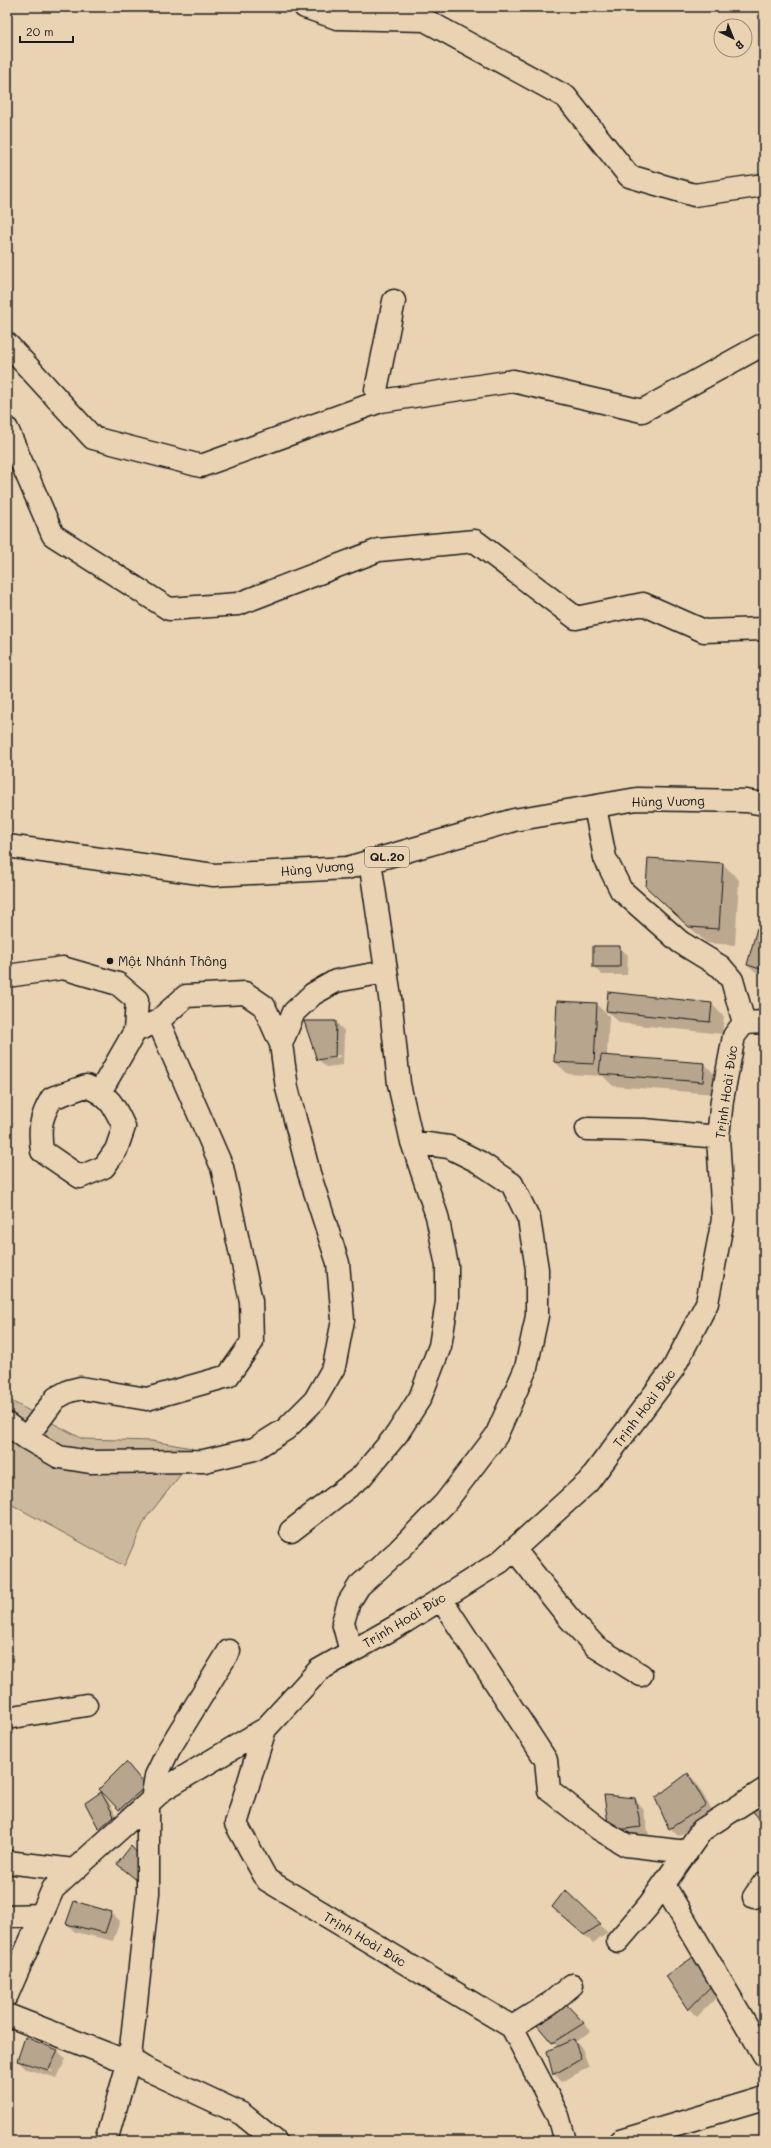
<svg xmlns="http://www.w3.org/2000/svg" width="771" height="2148" font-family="Mali,sans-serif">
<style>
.green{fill:#ccb89d;stroke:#746a5c}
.shadow{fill:#0003;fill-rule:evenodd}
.building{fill:#b7a58e;stroke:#1c1c1c}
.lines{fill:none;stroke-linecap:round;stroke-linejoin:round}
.minor-casing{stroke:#1c1c1c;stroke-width:25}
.highway-casing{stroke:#1c1c1c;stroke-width:25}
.minor{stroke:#ead3b3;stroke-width:22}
.highway{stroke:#ead3b3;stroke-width:22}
.poi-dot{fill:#1c1c1c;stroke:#ead3b3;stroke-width:1.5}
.labels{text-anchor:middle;stroke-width:3;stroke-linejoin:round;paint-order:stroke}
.shield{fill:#ead3b3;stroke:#5a5349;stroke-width:1}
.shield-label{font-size:12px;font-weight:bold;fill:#1c1c1c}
.street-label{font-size:13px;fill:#1c1c1c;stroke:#ead3b3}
.poi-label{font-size:13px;fill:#1c1c1c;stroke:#ead3b3;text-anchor:start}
</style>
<rect width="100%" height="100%" fill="#ead3b3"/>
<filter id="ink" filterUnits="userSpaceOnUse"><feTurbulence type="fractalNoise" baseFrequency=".025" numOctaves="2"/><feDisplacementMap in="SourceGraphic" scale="8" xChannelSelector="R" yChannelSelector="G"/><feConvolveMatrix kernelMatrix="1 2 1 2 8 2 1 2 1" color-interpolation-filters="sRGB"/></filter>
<g filter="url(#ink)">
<path class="green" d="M7 1399 83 1439 152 1441 192 1448 182 1473 146 1518 124 1566 7 1502Z"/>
<path class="shadow" d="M649 859 723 864 739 880 735 945 707 943 663 903 647 887Z
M764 930V975L757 973 748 965Z
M619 947 628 955 627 975H602L594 967Z
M596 1004 609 1016 607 1056 705 1064 717 1077 715 1094 613 1086 603 1076 568 1074 555 1062Z
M712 1004 724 1017 722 1034 620 1023 607 1011Z
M336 1022 344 1031 343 1065 326 1067 318 1059ZM340 1055V1057L321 1060V1058Z
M126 1764 153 1795 128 1817 100 1789Z
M688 1774 696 1782 714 1814 678 1836 670 1828Z
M101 1793 109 1802 121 1825 108 1836 100 1828 86 1804Z
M635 1799 643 1808 649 1835 618 1839 609 1830Z
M565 1892 600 1925 608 1933 593 1943 561 1915Z
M112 1913 120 1921 113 1941 75 1932 67 1924Z
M704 1964 722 1992 697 2017 689 2009Z
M575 2013 591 2031 575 2042 582 2048 589 2067 562 2082 554 2074 558 2047 537 2025Z
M58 2051 66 2059 57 2078 26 2069 18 2061ZM27 2063 53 2071V2072L27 2065Z"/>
<path class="building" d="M648 858 723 863 719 929 689 927 646 887Z
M757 928 764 929V970L747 965Z
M593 946H620V967H593Z
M608 992 712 1003 710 1022 606 1011Z
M557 1001 597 1003 594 1064 554 1062Z
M304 1021H336L335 1057 317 1060Z
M601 1055 705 1063 703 1082 599 1074Z
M126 1762 146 1786 119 1810 99 1789Z
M688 1773 706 1805 669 1829 655 1798Z
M101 1792 114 1816 99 1829 85 1803Z
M604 1795 635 1798 641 1827 609 1831Z
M764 1795V1824L747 1805Z
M131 1846 147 1865 139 1882 117 1864Z
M565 1890 601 1924 584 1935 552 1907Z
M74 1901 112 1912 105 1933 66 1924Z
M696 1955 714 1983 688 2010 666 1976Z
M566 2004 584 2023 552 2043 536 2024Z
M25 2037 58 2050 48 2070 17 2061Z
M574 2039 581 2059 553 2075 547 2051Z"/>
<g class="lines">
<defs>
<path id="minor" d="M305 7 337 18 425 20 566 97 629 176 694 195 764 185
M7 344 93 438 201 466 381 401 513 381 642 411 764 344
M381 401 376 390 394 301
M7 429 53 535 169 609 238 604 379 550 475 541 576 618 643 604 704 631 764 629
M595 807 605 858 621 890 680 942 721 967 732 980 744 1023
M7 976 63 968 118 984 137 1000 135 1031 158 1021
M86 1086C109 1095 114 1105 124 1127L116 1150 104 1167 80 1177 42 1151C39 1129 40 1118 52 1098Z
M100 1092 135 1031
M587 1129 644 1130 718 1137
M7 1424 26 1438 59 1457 90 1462 204 1461 254 1449 286 1429 315 1400 334 1367 343 1320 338 1263 309 1173 287 1088 281 1044 294 1012 313 994 336 981 385 972
M26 1438 56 1398 69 1391 81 1388 147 1399 228 1376 252 1342 251 1301 222 1167 158 1021 186 996 245 993 264 1006 281 1044
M291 1531 361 1477 397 1434 420 1398 440 1346 447 1302V1266L437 1216 412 1142 399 1084 390 997 370 861
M514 1549 569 1618 596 1647 641 1675
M441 1599 546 1760 549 1790 599 1829 626 1845 687 1852
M351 1652 343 1622 349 1602 359 1586 398 1551 445 1503 496 1436 526 1368 537 1316V1269L529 1219 512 1184 479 1162 449 1147 412 1142
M7 1718 86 1705
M152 1800 156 1776 169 1749 229 1651
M148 1804V1893L130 2057 133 2061 144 2068 242 2114 275 2141
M7 1862 74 1870
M664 1885 764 2055
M754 1897 764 1883
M7 1916 42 1915
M618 1941 649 1905 702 1830 764 1790
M7 1995 53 1889 164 1789 265 1729
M7 2015 128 2062
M512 2027 552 2002 572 1985
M106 2141 130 2057
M565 2141 558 2116 512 2027 267 1880 236 1824 265 1729 319 1670 406 1621 500 1562 588 1482 673 1369 707 1303 723 1219 718 1137 722 1100 734 1036 744 1023 764 1022
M620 2141 764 2098"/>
<path id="highway" d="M7 846 214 875 347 868 514 820 637 799 746 801 764 804"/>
</defs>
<use href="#minor" class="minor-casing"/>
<use href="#highway" class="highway-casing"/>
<use href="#minor" class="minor"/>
<use href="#highway" class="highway"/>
</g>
</g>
<circle class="poi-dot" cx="110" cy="961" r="4"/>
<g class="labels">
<rect class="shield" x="365" y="847" width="44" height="20" rx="3"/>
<g class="shield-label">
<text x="387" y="861">QL.20</text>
</g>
<g class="street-label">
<text transform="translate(668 801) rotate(-1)" y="5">Hùng Vương</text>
<text transform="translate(317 868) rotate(-5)" y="5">Hùng Vương</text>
<text transform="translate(726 1092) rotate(-82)" y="5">Trịnh Hoài Đức</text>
<text transform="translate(644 1408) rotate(-53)" y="5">Trịnh Hoài Đức</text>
<text transform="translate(404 1620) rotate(-31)" y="5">Trịnh Hoài Đức</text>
<text transform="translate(365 1939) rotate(31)" y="5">Trịnh Hoài Đức</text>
</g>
<g class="poi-label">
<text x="118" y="966">Một Nhánh Thông</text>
</g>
</g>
<rect width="771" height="2148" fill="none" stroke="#ead3b3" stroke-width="24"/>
<rect x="12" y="12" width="747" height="2124" fill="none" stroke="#1c1c1c" stroke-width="1.5" filter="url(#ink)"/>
<g transform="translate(733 38) rotate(137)"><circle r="19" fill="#ead3b3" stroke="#988a77"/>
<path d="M0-3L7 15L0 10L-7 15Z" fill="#1c1c1c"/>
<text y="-6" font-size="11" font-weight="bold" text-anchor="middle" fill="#1c1c1c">B</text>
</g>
<path d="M20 36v6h53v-6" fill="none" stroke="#1c1c1c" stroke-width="2"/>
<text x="26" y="36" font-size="12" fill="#1c1c1c" stroke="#ead3b3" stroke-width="3" paint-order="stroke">20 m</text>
</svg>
